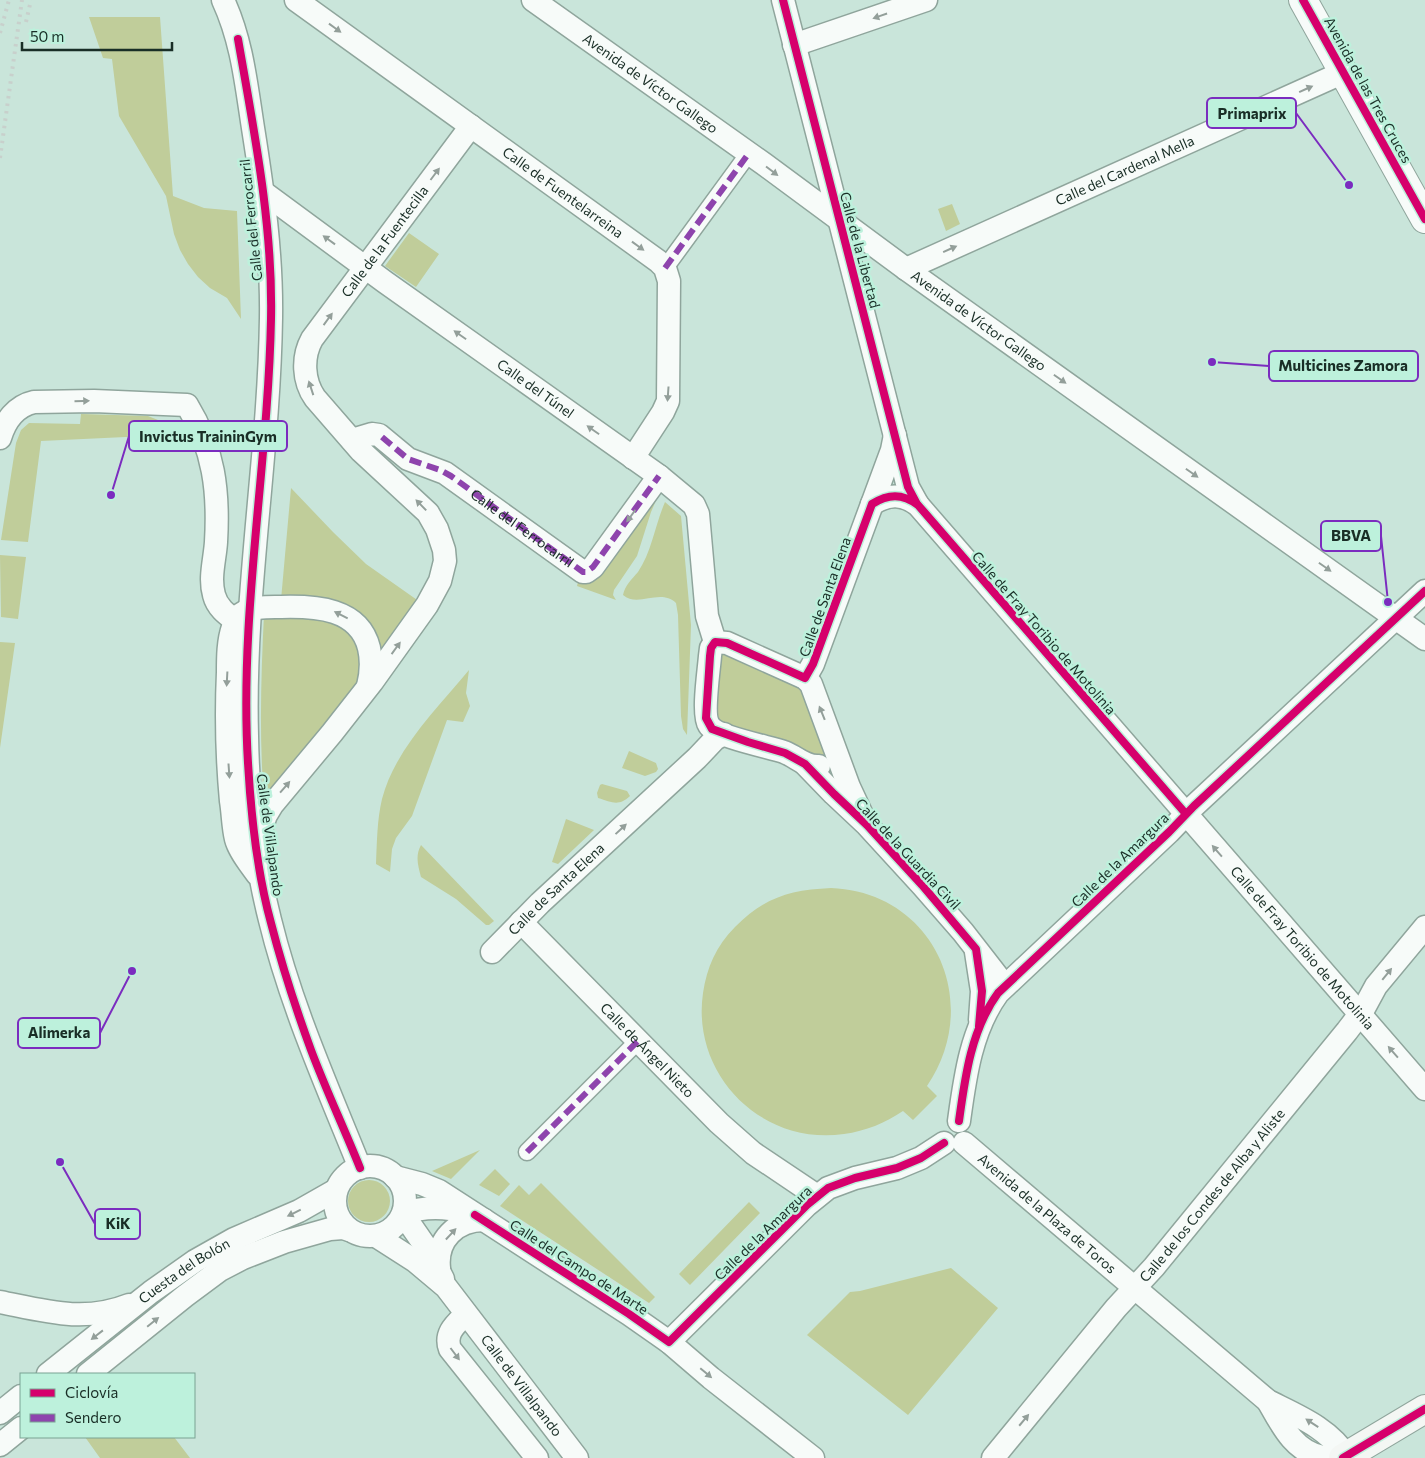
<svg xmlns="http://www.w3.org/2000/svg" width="1425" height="1458" font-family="Commissioner,sans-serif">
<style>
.green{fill:#c0cd9a}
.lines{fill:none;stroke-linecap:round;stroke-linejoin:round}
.pedestrian-casing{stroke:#8fa59c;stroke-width:19}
.minor-casing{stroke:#8fa59c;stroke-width:25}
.tertiary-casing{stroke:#8fa59c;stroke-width:30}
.secondary-casing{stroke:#8fa59c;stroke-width:30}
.pedestrian{stroke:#f7fbf9;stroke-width:16}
.minor{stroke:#f7fbf9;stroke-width:22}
.tertiary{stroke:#f7fbf9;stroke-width:28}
.secondary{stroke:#f4f7f4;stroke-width:28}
.rail{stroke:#c8d0cc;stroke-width:4;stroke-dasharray:2.5 5;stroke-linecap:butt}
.quiet{stroke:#8e44ad;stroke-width:6;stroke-dasharray:12 6;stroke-linecap:butt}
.cycleway-casing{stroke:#bdf1dc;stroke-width:11}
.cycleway{stroke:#d6006c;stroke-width:8}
.oneway{fill:#939f9a}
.labels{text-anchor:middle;stroke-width:5;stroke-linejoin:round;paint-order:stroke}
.street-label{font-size:14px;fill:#192e26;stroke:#bdf1dc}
.leader{fill:none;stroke:#7b2cbf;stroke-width:2}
.callout-dot{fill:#7b2cbf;stroke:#bdf1dc;stroke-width:2}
.callout{fill:#bdf1dc;stroke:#7b2cbf;stroke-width:2}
.callout-label{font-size:15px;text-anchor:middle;font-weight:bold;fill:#192e26}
</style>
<rect width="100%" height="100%" fill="#c9e5da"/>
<path class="green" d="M89 17H160L173 196 204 208 237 211 241 319 227 298 210 288 198 277 188 264 180 250 174 234 166 196 119 116 112 59 103 58Z
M952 204 960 224 946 231 938 209Z
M409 233 439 254 416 287 385 266Z
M81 414 148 416 168 424V435L41 441 28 542 1 540 16 443 21 430 29 423 80 424Z
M291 488 333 532 366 564 420 602 378 661 372 636 281 600Z
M656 494 658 496 651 512 637 556 614 590 613 595 616 600 577 586 578 582 595 577Z
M665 502 681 516 691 625 687 735 683 729 681 716 678 615 676 603C660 588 638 608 623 595 625 585 632 579 638 572 652 551 655 525 665 502Z
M0 555 26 557 18 619 1 617Z
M264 614H298L344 624 361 647 360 685 264 799C259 737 261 676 264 614Z
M0 642 15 643 0 748Z
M721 653 801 685 827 754 819 756 797 748 721 726 715 716Z
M469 670 466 693 470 706 463 722 447 720 412 816 396 838 392 849 390 872 376 864C377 842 377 820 382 799 395 749 437 709 469 670Z
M629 751 656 763 658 769 656 772 645 776 622 768Z
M602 784 627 791 630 796C618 807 612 802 598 798L597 793 600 785Z
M566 819 594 830 558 864 552 862Z
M421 845 494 921 489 925H486L456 899 421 877C418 866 415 856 421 845Z
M831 888C934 892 984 1002 927 1086L937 1096 913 1120 903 1111C885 1123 866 1131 844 1134 762 1146 691 1075 703 993 707 967 716 946 735 927 765 897 790 890 831 888Z
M480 1150 451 1179 432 1171Z
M495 1169 510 1184 499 1196 479 1185Z
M348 1201a21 21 0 1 1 42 0a21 21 0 1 1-42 0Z
M541 1183 655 1297 649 1303 500 1206 519 1185 529 1195Z
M749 1202 760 1213 690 1285 679 1274Z
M951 1268 998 1308 908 1415 807 1335 850 1292 860 1291Z
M85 1437H174L190 1458H100Z"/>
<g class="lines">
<defs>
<path id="pedestrian" d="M665 268 749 153
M527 1152 638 1041"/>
<g id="minor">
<path d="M223 0C242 41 246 83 253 128 263 191 272 254 271 318 269 458 243 596 247 736 248 797 255 861 270 920 291 1006 327 1086 360 1168"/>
<path id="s1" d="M296 0 658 261 665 268 669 281 668 401 663 412 633 458"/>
<path id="s2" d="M533 0 764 164 906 269 1425 639"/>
<path d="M783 0 908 487 918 505"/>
<path d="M794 45 926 0"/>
<path id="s3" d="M263 192 385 282 659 476 694 505 698 514 707 616 715 642"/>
<path id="s4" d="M906 269 1344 72"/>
<path d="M0 438C5 421 16 406 34 402L94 401 187 405C214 449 219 491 216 542 215 559 209 578 214 595 217 607 226 614 236 621"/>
<path id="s5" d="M352 440 372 434 379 435 408 459 445 473 583 572H586L593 567 659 476"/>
<path id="s6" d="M872 504C888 494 902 493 918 505L1425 1089"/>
<path d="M715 642 727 643 805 678 811 684 849 787 863 817"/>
<path d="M715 642 711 648 710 656C709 670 702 715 709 725 716 737 770 747 784 752 797 757 805 767 819 766"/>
<path d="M805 678 813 664 892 450 895 435"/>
<path d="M805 764 834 794 867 825 922 885 963 932 1005 986"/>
<path id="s7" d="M258 838 266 815 272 805 332 733 372 682 427 605 440 581 445 561 444 550 437 529 428 513 361 451 315 398C303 381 302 357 312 339L471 126"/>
<path d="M257 874C250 864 239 851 236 839 233 827 233 813 231 801 227 758 226 715 228 672 228 658 228 641 233 627 234 622 237 617 241 614 252 606 269 607 281 607 316 606 359 608 369 648 372 661 371 674 368 686"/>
<path id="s8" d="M521 922 719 1123 753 1153 817 1196"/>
<path id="s9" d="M492 952 540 903 697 758 715 739 724 734"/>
<path d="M976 952 982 991 980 1020"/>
<path d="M959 1121C965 1077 971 1030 998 993L1169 832 1194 806 1425 591"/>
<path id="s10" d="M964 1143 1268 1401C1298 1416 1329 1428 1348 1458"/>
<circle cx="370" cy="1201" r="35"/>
<path d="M395 1177 422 1184 439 1191 629 1314 669 1342 711 1378 813 1458"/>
<path d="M403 1214 430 1253 443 1279"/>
<path d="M403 1214C423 1206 446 1207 466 1212"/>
<path id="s11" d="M376 1236 415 1261 446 1287 577 1458"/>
<path d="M439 1268C436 1240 456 1220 484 1220"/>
<path d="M0 1302C45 1311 84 1323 129 1305"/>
<path d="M466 1314C456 1324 444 1333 450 1349L537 1458"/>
<path d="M669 1342 807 1205 828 1188 855 1178 897 1168 921 1158 944 1143"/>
<path id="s12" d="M48 1374 151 1292 195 1261 234 1239 299 1211 336 1190"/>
<path d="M88 1374 185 1296 220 1270 243 1258 284 1242 330 1229 343 1228 349 1230"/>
<path d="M1268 1401C1281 1424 1294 1452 1323 1457 1331 1458 1340 1456 1347 1456"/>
<path d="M0 1413 21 1396"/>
<path d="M0 1445 21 1428"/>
<path id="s13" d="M993 1458 1116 1308 1154 1267 1347 1031 1363 1010 1376 986 1425 927"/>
</g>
<path id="tertiary" d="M1303 0 1425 219"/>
<path id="secondary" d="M1343 1458 1425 1409"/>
</defs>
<use href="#pedestrian" class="pedestrian-casing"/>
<use href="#minor" class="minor-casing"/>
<use href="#tertiary" class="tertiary-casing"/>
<use href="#secondary" class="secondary-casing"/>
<use href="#pedestrian" class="pedestrian"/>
<use href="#minor" class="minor"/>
<use href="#tertiary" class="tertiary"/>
<use href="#secondary" class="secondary"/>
<path class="rail" d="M26 22 31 0
M0 33 9 0
M0 158 22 0"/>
<path class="quiet" d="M665 268 749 153
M382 437 408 459 440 470 451 476 583 572H586L593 567 659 476
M527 1152 638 1041"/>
<defs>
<path id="cycleway" d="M783 0 908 487 917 504
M1303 0 1425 219
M238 39C254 131 273 225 271 319 268 467 239 615 248 763 251 816 257 872 271 923 282 966 296 1009 311 1050 326 1090 344 1128 360 1168
M979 1026 982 991 976 949 922 885 867 825 834 794 805 764 785 753 748 742 712 729 706 718 710 656 711 648 715 642 727 643 805 678 813 664 872 504C888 494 902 493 918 505L1186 814
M959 1121C965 1077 971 1030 998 993L1169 832 1194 806 1425 591
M475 1215 629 1314 669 1342 807 1205 828 1188 855 1178 897 1168 921 1158 944 1143
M1343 1458 1425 1409"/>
</defs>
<use href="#cycleway" class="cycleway-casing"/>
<use href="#cycleway" class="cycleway"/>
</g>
<defs><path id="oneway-solid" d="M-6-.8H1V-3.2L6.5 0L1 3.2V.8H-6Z" transform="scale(1.25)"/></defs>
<g class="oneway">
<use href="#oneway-solid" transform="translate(880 16) rotate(161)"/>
<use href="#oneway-solid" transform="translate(335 28) rotate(36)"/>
<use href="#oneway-solid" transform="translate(1306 89) rotate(-24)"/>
<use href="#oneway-solid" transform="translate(772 171) rotate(37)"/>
<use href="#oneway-solid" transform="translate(435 174) rotate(-53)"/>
<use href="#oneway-solid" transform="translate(329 240) rotate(-144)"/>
<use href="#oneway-solid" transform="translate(638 246) rotate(36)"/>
<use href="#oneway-solid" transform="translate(950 249) rotate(-24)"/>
<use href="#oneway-solid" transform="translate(328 319) rotate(-54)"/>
<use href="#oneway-solid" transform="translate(460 335) rotate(-145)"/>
<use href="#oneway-solid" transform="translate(1060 379) rotate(35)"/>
<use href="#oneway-solid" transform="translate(311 388) rotate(-108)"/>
<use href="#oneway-solid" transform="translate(668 394) rotate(94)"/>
<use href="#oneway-solid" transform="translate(82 401) rotate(-2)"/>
<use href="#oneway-solid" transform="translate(593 430) rotate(-145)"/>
<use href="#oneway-solid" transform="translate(1192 473) rotate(35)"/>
<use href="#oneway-solid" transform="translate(421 505) rotate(-134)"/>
<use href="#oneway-solid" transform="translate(631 516) rotate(126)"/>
<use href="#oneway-solid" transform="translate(1325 567) rotate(35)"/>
<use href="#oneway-solid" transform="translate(341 615) rotate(-153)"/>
<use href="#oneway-solid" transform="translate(396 648) rotate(-54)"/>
<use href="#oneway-solid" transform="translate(227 679) rotate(93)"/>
<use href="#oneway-solid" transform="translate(822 713) rotate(-112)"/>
<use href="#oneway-solid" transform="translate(229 771) rotate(86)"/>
<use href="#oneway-solid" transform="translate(285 787) rotate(-49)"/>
<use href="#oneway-solid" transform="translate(621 829) rotate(-43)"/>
<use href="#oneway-solid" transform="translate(1217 851) rotate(-131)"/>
<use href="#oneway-solid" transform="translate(1387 974) rotate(-51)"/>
<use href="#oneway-solid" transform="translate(1393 1052) rotate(-131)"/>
<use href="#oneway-solid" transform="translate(294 1213) rotate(154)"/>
<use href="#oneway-solid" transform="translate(451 1234) rotate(-47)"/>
<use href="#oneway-solid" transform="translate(153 1322) rotate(-39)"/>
<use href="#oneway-solid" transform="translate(97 1335) rotate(142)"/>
<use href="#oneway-solid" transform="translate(455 1354) rotate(53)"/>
<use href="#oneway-solid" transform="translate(706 1373) rotate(40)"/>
<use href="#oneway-solid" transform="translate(1024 1420) rotate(-50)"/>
<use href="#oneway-solid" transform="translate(1312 1423) rotate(-147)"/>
</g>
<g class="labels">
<g class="street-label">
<text dy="5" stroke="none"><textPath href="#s2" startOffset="144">Avenida de Víctor Gallego</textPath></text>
<text transform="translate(1368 90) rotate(61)" y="5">Avenida de las Tres Cruces</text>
<text dy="5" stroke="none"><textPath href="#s4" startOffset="240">Calle del Cardenal Mella</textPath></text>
<text dy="5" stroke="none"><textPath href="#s1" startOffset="329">Calle de Fuentelarreina</textPath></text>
<text transform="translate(251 220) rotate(-96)" y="5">Calle del Ferrocarril</text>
<text dy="5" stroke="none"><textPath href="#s7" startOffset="734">Calle de la Fuentecilla</textPath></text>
<text transform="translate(860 250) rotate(75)" y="5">Calle de la Libertad</text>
<text dy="5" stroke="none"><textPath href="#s2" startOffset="549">Avenida de Víctor Gallego</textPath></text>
<text dy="5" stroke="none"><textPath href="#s3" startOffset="336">Calle del Túnel</textPath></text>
<text dy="5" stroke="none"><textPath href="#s5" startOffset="200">Calle del Ferrocarril</textPath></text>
<text transform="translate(825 597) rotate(-70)" y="5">Calle de Santa Elena</text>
<text transform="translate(1044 633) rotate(49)" y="5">Calle de Fray Toribio de Motolinia</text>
<text transform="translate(270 835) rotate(82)" y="5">Calle de Villalpando</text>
<text transform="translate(908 854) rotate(47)" y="5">Calle de la Guardia Civil</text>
<text transform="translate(1120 860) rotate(-44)" y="5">Calle de la Amargura</text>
<text dy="5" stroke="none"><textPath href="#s9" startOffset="90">Calle de Santa Elena</textPath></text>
<text dy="5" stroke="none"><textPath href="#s6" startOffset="636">Calle de Fray Toribio de Motolinia</textPath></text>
<text dy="5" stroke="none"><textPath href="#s8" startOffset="180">Calle de Ángel Nieto</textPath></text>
<text dy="5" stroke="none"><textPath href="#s13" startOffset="342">Calle de los Condes de Alba y Aliste</textPath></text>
<text dy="5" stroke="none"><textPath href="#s10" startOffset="109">Avenida de la Plaza de Toros</textPath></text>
<text transform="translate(763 1233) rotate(-44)" y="5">Calle de la Amargura</text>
<text transform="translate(579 1267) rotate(33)" y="5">Calle del Campo de Marte</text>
<text dy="5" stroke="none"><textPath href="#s12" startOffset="171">Cuesta del Bolón</textPath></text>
<text dy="5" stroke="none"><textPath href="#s11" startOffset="211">Calle de Villalpando</textPath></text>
</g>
</g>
<path class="leader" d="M1349 185L1296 113M1212 362L1269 366M111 495L129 436M1388 602L1381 536M132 971L100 1033M60 1162L95 1224"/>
<g class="callout-dot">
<circle cx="1349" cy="185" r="5"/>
<circle cx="1212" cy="362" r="5"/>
<circle cx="111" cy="495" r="5"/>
<circle cx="1388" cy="602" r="5"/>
<circle cx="132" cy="971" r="5"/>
<circle cx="60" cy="1162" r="5"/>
</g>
<g class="callout">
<rect x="1207" y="98" width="89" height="30" rx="5"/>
<rect x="1269" y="351" width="149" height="30" rx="5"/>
<rect x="129" y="421" width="158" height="30" rx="5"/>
<rect x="1321" y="521" width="60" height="30" rx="5"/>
<rect x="18" y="1018" width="82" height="30" rx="5"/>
<rect x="95" y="1209" width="45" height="30" rx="5"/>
</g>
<g class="callout-label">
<text x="1252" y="119">Primaprix</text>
<text x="1343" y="371">Multicines Zamora</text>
<text x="208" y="442">Invictus TraininGym</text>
<text x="1351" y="541">BBVA</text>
<text x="59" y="1038">Alimerka</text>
<text x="118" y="1229">KiK</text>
</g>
<rect x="20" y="1373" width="175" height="65" fill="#bdf1dc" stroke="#7ba393"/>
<rect x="30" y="1389" width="25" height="8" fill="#d6006c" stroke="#7ba393"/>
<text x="65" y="1398" font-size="15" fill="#192e26">Ciclovía</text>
<rect x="30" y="1414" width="25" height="8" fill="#8e44ad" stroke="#7ba393"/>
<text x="65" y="1423" font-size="15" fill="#192e26">Sendero</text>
<path d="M22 42v8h150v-8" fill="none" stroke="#192e26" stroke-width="2.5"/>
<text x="30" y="42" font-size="15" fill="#192e26" stroke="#bdf1dc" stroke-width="4" paint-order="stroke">50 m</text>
</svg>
